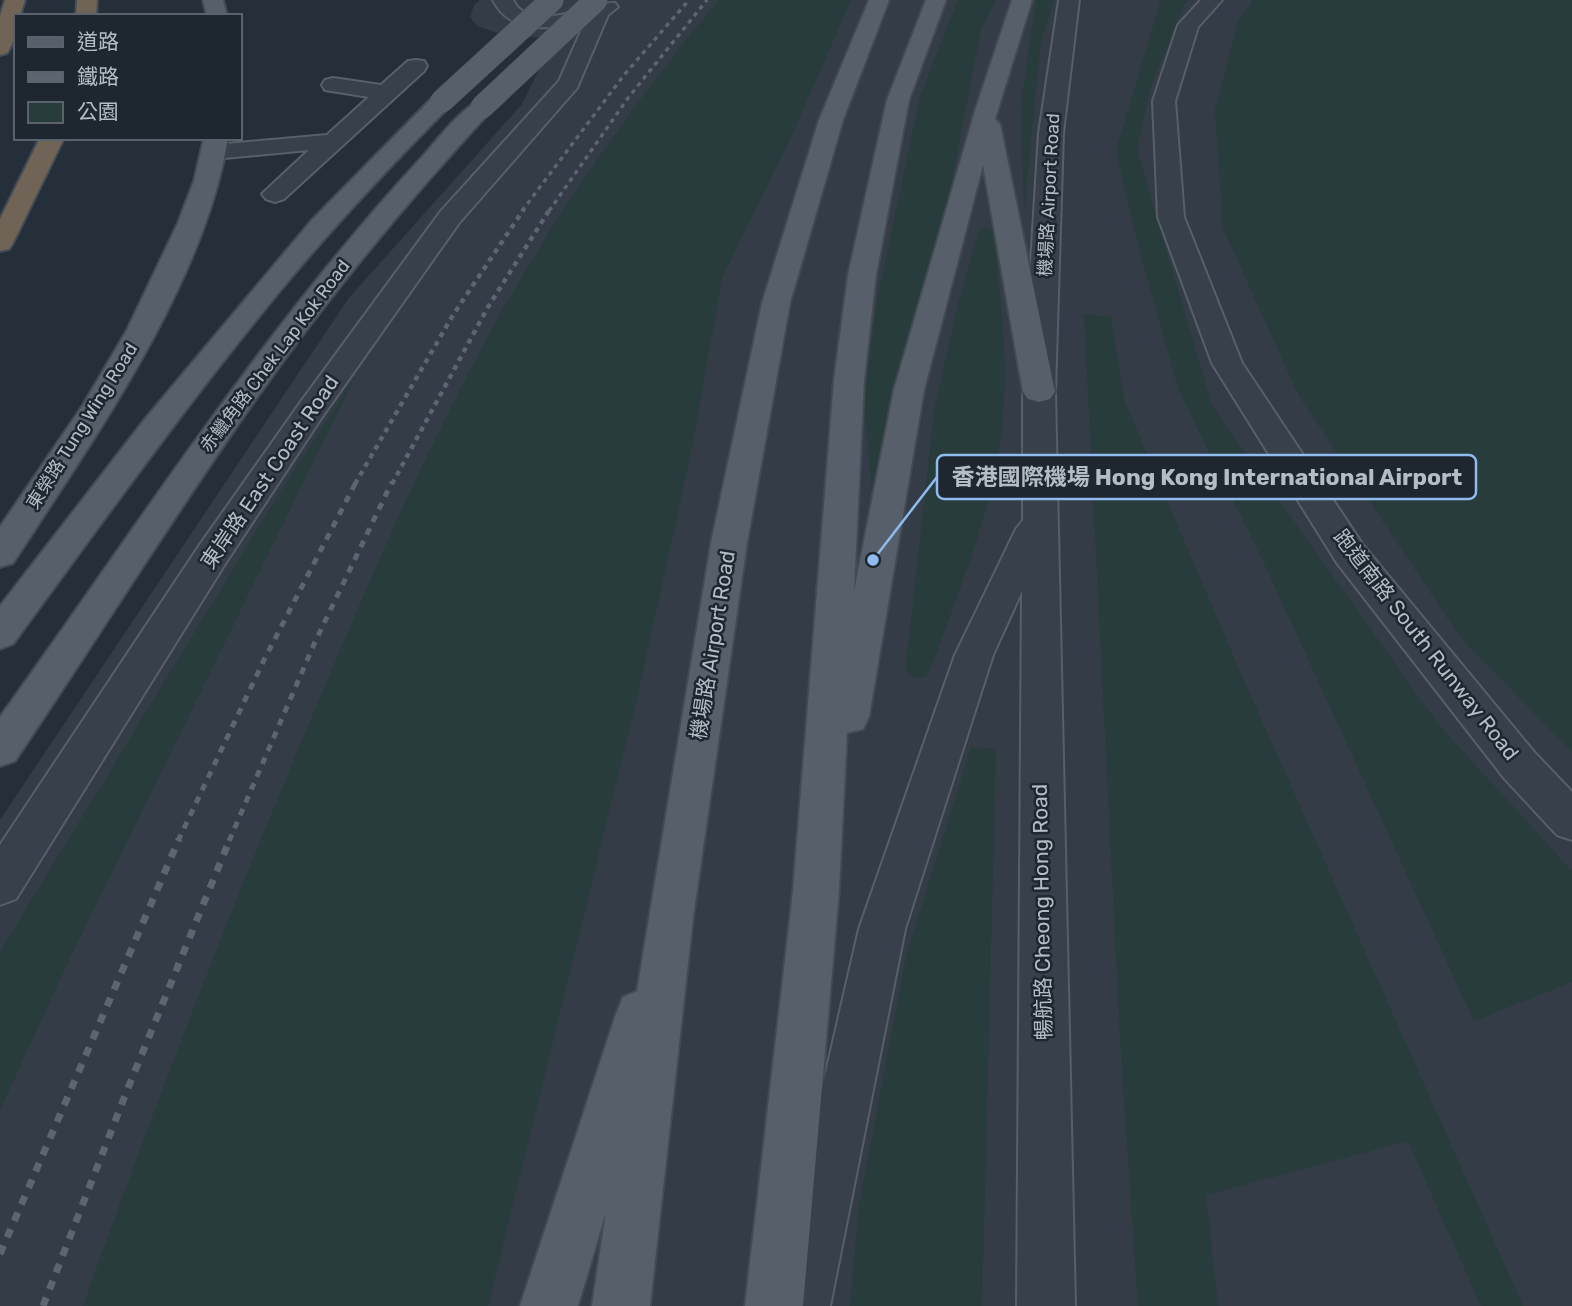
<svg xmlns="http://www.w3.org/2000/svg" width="1572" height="1306" font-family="Rubik,'Noto Sans TC',sans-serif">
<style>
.airport{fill:#333c47}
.green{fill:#283c3c}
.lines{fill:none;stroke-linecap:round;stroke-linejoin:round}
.minor-casing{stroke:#575f68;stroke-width:4}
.major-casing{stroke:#424a53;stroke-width:4}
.highway-casing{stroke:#444c55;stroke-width:4}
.minor{fill:#38414b;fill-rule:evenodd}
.major{fill:#57606a;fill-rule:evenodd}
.highway{fill:#706456;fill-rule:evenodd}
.rail-far3{stroke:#5b6671;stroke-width:3.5;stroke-dasharray:4.5 4.5;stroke-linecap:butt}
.rail-far2{stroke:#5b6671;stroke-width:4.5;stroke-dasharray:5 5;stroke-linecap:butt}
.rail-far1{stroke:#5b6671;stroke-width:5;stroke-dasharray:7 7;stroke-linecap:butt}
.rail{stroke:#5b6671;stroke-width:7;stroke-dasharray:9 9;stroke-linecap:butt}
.major-bridge-casing{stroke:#424a53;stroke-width:24;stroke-linecap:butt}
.major-bridge{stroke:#57606a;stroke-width:23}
.labels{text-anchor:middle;stroke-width:5;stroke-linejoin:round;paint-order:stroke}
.far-street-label{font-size:18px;fill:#b4bcc6;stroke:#1e262f}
.street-label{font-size:21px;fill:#b4bcc6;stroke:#1e262f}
.leader{fill:none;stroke:#90bbef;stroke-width:2.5}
.callout-dot{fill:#90bbef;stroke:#1e262f;stroke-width:2.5}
.callout{fill:#1e262f;stroke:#90bbef;stroke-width:2.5}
.callout-label{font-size:23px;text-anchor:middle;font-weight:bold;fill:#b4bcc6}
</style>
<rect width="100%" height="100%" fill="#252f3a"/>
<path class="airport" d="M480 0H1572V1306H0V820L348 299 522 104 555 37H509L477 26 470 17 474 5Z"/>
<path class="green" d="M719 0H851L791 137 722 278 692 448 636 702 488 1306H83C152 1112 226 921 306 731 360 603 414 474 480 351 544 230 631 105 719 0Z
M958 0H996L981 29 947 206 891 402 872 490 864 399 877 301 920 97Z
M1036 0H1054L1041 43 1024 210 1021 103Z
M1161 0H1189L1184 5 1151 86 1137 150 1212 406 1438 724 1572 871V982L1474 1021 1264 563 1179 391 1140 252 1116 151Z
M1253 0H1572V752L1460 637 1299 396 1223 228 1215 110 1238 22Z
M982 227 993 230C999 286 1007 343 1004 399 1000 494 962 582 930 670L926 677 917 678 908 674 906 667 934 411 958 305 979 230Z
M1084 314 1111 317 1124 400 1238 667 1523 1306H1481L1408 1141 1206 1195 1218 1306H1138L1121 1054Z
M355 377 69 960 0 1110V952L277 497Z
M971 747 996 749 982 1306H850L859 1206 906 957Z"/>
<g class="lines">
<defs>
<path id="minor" d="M493 0H513C532 38 592 0 615 3L618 7 608 15 577 88 459 223 322 417 225 564 16 899 0 905V845L199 546 300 403 441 211 559 81 585 22C552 29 510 35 493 0Z
M1059 0H1079L1063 133 1055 392 1075 1306H1017L1022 591 993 655 905 929 830 1306H772L859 929 955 655 1016 529 1023 520V392L1039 133Z
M1201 0H1222L1198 27 1175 101 1184 217 1242 363 1363 545 1534 752 1572 792V840L1557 835 1504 778 1337 563 1212 363 1158 217 1153 101 1178 25Z
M416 60 424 61 427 66 424 71 284 199 275 202 266 199 262 194 309 150 214 159 205 157 202 152 205 147 214 145 327 135 369 97 325 90 322 85 325 80 333 78 381 85 408 61Z"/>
<path id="major" d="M203 0H223L227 16H207Z
M869 0H889L843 120 790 303 747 543 693 918 650 1306H592L606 1212 578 1306H520L616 1014 623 997 637 991 711 543 762 303 819 120Z
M926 0H946L909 100 876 275 864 380 854 591 894 390 975 111 1012 0H1032L995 119 1000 124 1055 392 1050 399 1039 402 1028 399 1023 392 983 165 924 390 869 717 863 729 847 733 839 891 803 1306H745L793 891 834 380 848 275 887 100Z
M442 94 450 96 453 101 450 106C389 167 330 230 275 297 183 409 99 527 13 644L0 649V606L145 419 312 220 434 96Z
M482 100 490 102 493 107 490 112C406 203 327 298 256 399 172 518 96 641 15 761L0 766V717C137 527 262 330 421 158 435 143 463 105 482 100Z
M204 138H228C204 285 93 440 13 563L0 567V527L83 405 127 330 178 223 194 181Z"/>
<path id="highway" d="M5 0H25L20 16H16C16 29 15 42 7 53L0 55V16Z
M77 0H97L96 16H76Z
M40 138H64L13 243 9 249 0 251V219Z"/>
</defs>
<use href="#minor" class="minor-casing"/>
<use href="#major" class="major-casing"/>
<use href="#highway" class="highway-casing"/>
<use href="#minor" class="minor"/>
<use href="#major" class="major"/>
<use href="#highway" class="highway"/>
<path class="rail-far3" d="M522 211 624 75 689 0
M549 211 628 98 707 0"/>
<path class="rail-far2" d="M355 484 453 315 524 209
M392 484 488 307 550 209"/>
<path class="rail-far1" d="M178 841 264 660 356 482
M229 841 315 642 392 482"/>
<path class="rail" d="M0 1254 179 839
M43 1306 128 1088 230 839"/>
<defs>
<path id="major-bridge" d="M442 101 552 0
M482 107 596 0"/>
</defs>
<use href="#major-bridge" class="major-bridge-casing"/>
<use href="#major-bridge" class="major-bridge"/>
</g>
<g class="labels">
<g class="far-street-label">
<text transform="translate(1049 195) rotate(-87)" y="6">機場路 Airport Road</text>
<text transform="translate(275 356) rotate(-53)" y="6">赤鱲角路 Chek Lap Kok Road</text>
<text transform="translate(82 426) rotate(-58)" y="6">東榮路 Tung Wing Road</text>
</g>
<g class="street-label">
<text transform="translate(270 472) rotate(-56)" y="7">東岸路 East Coast Road</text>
<text transform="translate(713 645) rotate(-81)" y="7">機場路 Airport Road</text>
<text transform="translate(1426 645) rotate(52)" y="7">跑道南路 South Runway Road</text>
<text transform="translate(1042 912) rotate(-91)" y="7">暢航路 Cheong Hong Road</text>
</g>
</g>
<path class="leader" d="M873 560L937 477"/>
<circle class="callout-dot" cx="873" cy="560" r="7"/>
<rect class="callout" x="937" y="455" width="539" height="44" rx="7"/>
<g class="callout-label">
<text x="1207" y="485">香港國際機場 Hong Kong International Airport</text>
</g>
<rect x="14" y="14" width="228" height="126" fill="#1e262f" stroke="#5a626b" stroke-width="2"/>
<rect x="28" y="37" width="35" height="10" fill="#57606a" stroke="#5a626b" stroke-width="2"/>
<text x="77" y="49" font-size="21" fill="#b4bcc6">道路</text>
<rect x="28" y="72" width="35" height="10" fill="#5b6671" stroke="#5a626b" stroke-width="2"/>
<text x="77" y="84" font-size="21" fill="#b4bcc6">鐵路</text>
<rect x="28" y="102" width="35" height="21" fill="#283c3c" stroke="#5a626b" stroke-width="2"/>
<text x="77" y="119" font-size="21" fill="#b4bcc6">公園</text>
</svg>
